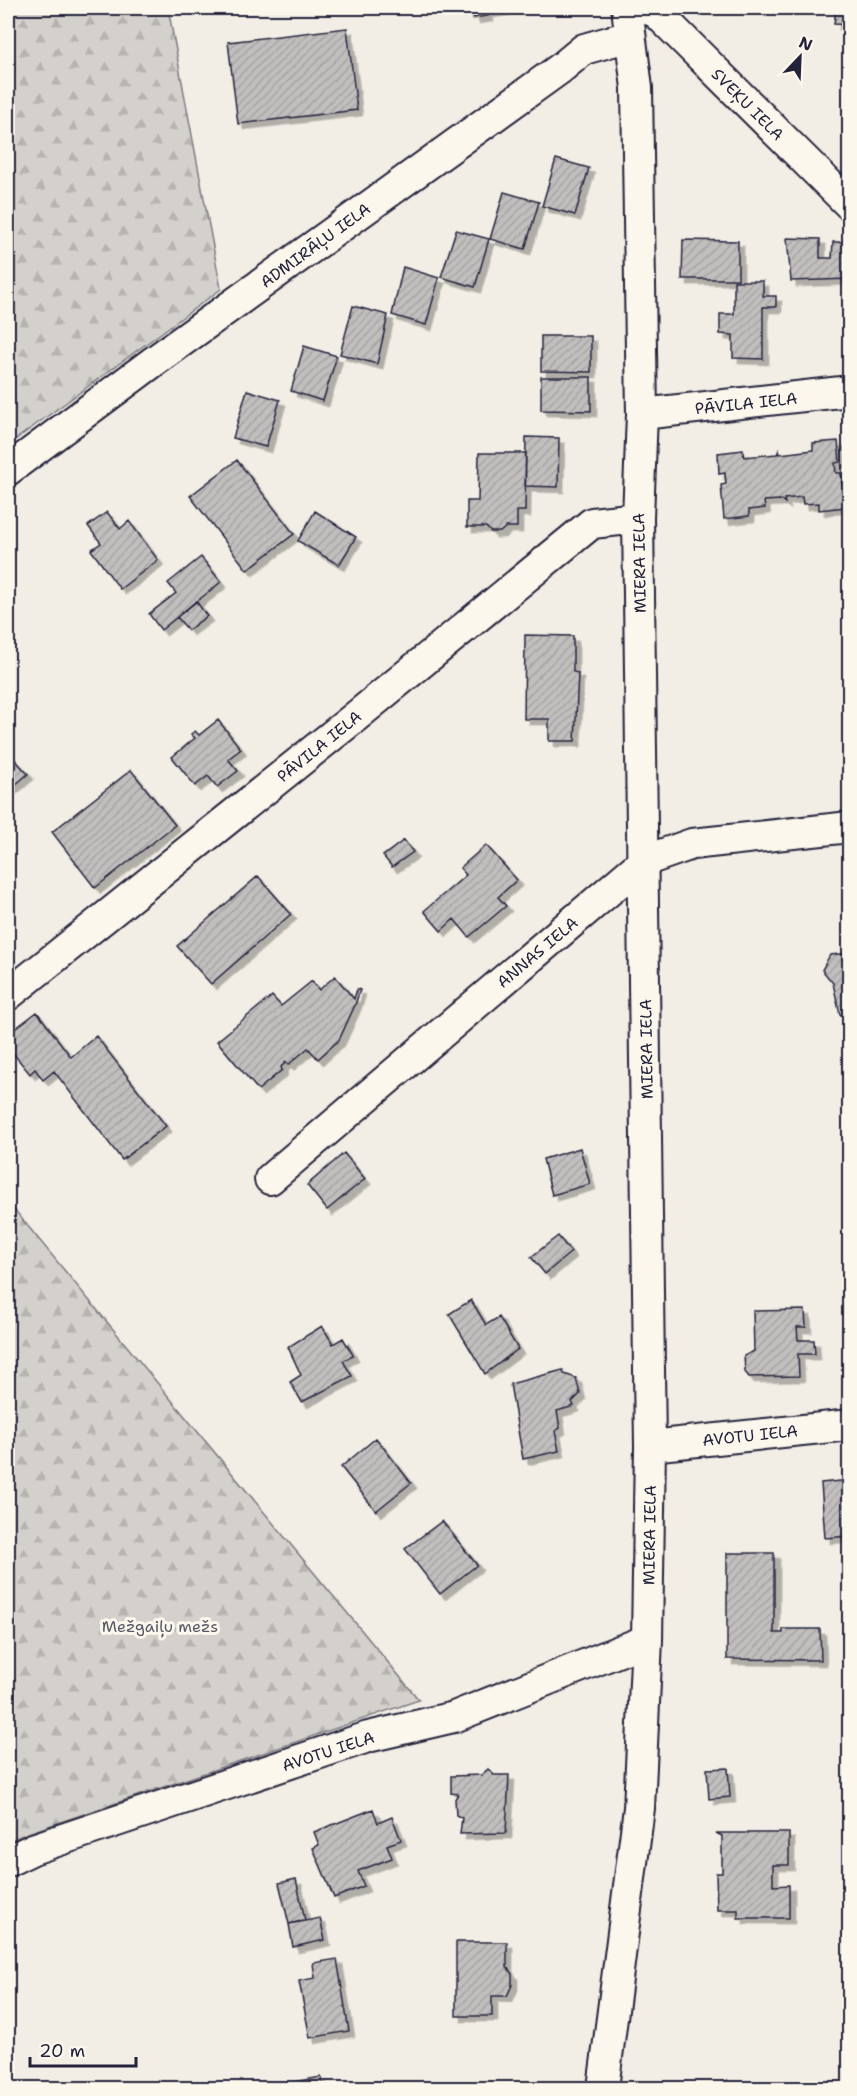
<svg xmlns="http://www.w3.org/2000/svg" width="857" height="2096" font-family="'Shantell Sans',sans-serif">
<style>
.forest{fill:url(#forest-firs);stroke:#7b7a84;stroke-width:1.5}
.building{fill:url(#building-hatch);stroke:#22223b;stroke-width:1.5;filter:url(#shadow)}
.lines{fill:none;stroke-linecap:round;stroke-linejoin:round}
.minor-casing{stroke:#22223b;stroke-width:34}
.minor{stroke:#fbf7ec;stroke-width:30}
.labels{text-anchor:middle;stroke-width:6;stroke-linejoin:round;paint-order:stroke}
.street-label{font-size:16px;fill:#22223b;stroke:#fbf7ec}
.park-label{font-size:16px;fill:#575766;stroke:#fbf7ec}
</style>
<defs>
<pattern id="forest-firs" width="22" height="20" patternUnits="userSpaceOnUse" patternTransform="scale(1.5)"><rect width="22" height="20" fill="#d4d1cc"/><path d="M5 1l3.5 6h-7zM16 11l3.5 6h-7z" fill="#b6b3b0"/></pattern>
<pattern id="building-hatch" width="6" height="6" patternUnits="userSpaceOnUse" patternTransform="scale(1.5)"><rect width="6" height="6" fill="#c2bebe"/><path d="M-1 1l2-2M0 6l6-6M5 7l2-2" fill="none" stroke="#a6a3a4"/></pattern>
<filter id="shadow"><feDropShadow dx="5.5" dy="5.5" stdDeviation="0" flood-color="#0004"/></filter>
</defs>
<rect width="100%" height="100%" fill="#f2eee5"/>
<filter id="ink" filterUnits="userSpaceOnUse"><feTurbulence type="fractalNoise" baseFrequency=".0167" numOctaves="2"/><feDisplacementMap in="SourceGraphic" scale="12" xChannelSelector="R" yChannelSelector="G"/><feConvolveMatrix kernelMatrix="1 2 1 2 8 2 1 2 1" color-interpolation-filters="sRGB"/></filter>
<g filter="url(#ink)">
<path class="forest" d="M8 8H168L221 289 8 445Z
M8 1202 419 1700 28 1833 8 1841Z"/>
<path class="building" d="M466 8H513L487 12 488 16 474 18 473 13 467 14Z
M836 9 850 10V25L834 24Z
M347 28 357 110 238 124 228 42Z
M556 159 589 168 575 215 542 206Z
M504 192 539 202 525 249 490 239Z
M456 230 489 239 475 287 441 277Z
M787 238 820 239V258H832L833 242H850V279L791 281Z
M683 240 738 241V279H682Z
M403 267 439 278 426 325 392 315Z
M734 281H763V296H776V307H763V359L733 358V335L720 334V314H734Z
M353 306 388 315 377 364 340 354Z
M541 336H591V372L541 371Z
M304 346 337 356 323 401 291 391Z
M541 377H591V411L541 410Z
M247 390 280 400 266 447 233 438Z
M526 437 559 438 558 487 525 486Z
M838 441 840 462 835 463 836 473H841L845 507 819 510V503L803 504 802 497 784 499 785 503 781 500 764 501 765 508 749 510V516L724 519 721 485 726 484 725 473 719 474 718 453 743 450 744 457 777 454 779 450 780 454 813 450V443Z
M479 453H526L525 511H517V527H506L500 532H491L486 527H467V501H478Z
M237 460 294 534 247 570 190 496Z
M315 511 356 537 339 565 298 541Z
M107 512 120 529 129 521 158 560 120 589 91 550 101 543 88 526Z
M201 557 221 582 161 630 149 614 176 593 168 583Z
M196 601 207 616 188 630 177 617Z
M525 635 573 636V672L578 673 575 741H549V719H524Z
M218 720 241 749 228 759 238 771 217 787 208 776 195 786 172 757 195 738 191 734 195 731 199 735Z
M8 752 28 774 8 791Z
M131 770 175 825 95 888 52 832Z
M404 840 413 852 392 867 383 856Z
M486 845 517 880 498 897 506 906 469 937 454 919 441 931 424 911 466 875 460 868Z
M258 876 291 914 211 984 177 946Z
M850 953V1014L840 1015 833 983 822 970 830 955Z
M335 976 354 999 357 989 360 990 355 1005 339 1040 318 1059 308 1048 288 1065 286 1062 281 1067 282 1070 258 1090 217 1041 272 996 281 1006 312 981 319 990Z
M37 1012 71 1057 96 1036 166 1126 122 1160 54 1071 43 1080 35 1069 30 1074 8 1047V1034Z
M580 1148 590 1184 552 1195 543 1159Z
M344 1153 365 1179 327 1210 307 1185Z
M558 1236 571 1252 545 1274 531 1257Z
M471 1300 486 1325 499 1317 518 1349 485 1374 449 1314Z
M805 1310 806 1327H797L798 1340H814L815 1354H798L799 1376 749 1377 745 1372 744 1356 754 1351 753 1311Z
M322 1326 333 1344 343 1338 353 1355 343 1361 352 1376 302 1402 290 1382 301 1375 288 1347Z
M563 1370 564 1374 576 1378 580 1394 572 1402 574 1406 557 1411 560 1428 555 1431 559 1451 523 1459 510 1384Z
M376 1438 411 1483 376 1511 341 1467Z
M850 1480V1536L825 1538 821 1483Z
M442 1521 477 1565 440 1594 405 1549Z
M727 1553H774V1633H783V1629H820L821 1660 727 1659Z
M728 1768 730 1797 709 1799 707 1769Z
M488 1769 494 1775H509L506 1833 460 1834 462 1818 456 1815 455 1799 458 1794 451 1793V1776L481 1775Z
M373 1809 378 1823 392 1817 401 1840 387 1845 392 1858 358 1871 364 1886 334 1898 313 1848 319 1845 314 1832Z
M716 1833H789V1865H773V1886L789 1885V1918H738V1910H717L716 1873H722V1836Z
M296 1879 305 1920 289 1924 279 1883Z
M320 1918 325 1940 293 1947 289 1924Z
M456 1942H507V1967L512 1974V1985L507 1996H492V2016H456Z
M337 1959 349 2031 310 2038 299 1981 315 1978 313 1963Z
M321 2077 324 2088H276L275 2085Z"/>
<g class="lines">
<defs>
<path id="minor" d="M644 8 656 12 850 205
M642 414 850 391
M8 470 153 362 561 68 584 49 630 36
M8 995 354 718 592 523 638 518
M270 1179 644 861 692 844 850 827
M650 1446 850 1425
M8 1861 33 1849 368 1737 454 1717 647 1640
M603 2088 639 1808 647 1640 650 1446 638 518 642 414 637 88 627 8"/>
</defs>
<use href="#minor" class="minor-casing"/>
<use href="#minor" class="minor"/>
</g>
</g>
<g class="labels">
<g class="street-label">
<text transform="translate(748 104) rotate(45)" y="6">SVEĶU IELA</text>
<text transform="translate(315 245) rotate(-36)" y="6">ADMIRĀĻU IELA</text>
<text transform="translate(746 403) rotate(-6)" y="6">PĀVILA IELA</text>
<text transform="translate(639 563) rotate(-91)" y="6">MIERA IELA</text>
<text transform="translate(319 746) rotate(-39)" y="6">PĀVILA IELA</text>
<text transform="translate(537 952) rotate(-40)" y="6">ANNAS IELA</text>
<text transform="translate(646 1049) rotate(-91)" y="6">MIERA IELA</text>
<text transform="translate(750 1435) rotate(-6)" y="6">AVOTU IELA</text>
<text transform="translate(649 1535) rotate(-89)" y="6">MIERA IELA</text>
<text transform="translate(328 1751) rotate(-18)" y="6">AVOTU IELA</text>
</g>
<g class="park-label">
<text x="160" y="1632">Mežgaiļu mežs</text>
</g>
</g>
<rect width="857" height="2096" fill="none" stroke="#fbf7ec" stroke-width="30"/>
<rect x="15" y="15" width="827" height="2066" fill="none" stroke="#22223b" stroke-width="2" filter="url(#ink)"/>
<g transform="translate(800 57) rotate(23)" stroke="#fbf7ec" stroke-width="4.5" paint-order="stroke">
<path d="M0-4.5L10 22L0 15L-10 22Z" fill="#22223b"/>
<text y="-9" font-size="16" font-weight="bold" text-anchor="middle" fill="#22223b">N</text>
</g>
<path d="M30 2057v9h106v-9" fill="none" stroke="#22223b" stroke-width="3"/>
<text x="39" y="2057" font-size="18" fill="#22223b" stroke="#fbf7ec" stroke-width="4.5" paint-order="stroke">20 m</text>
</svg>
